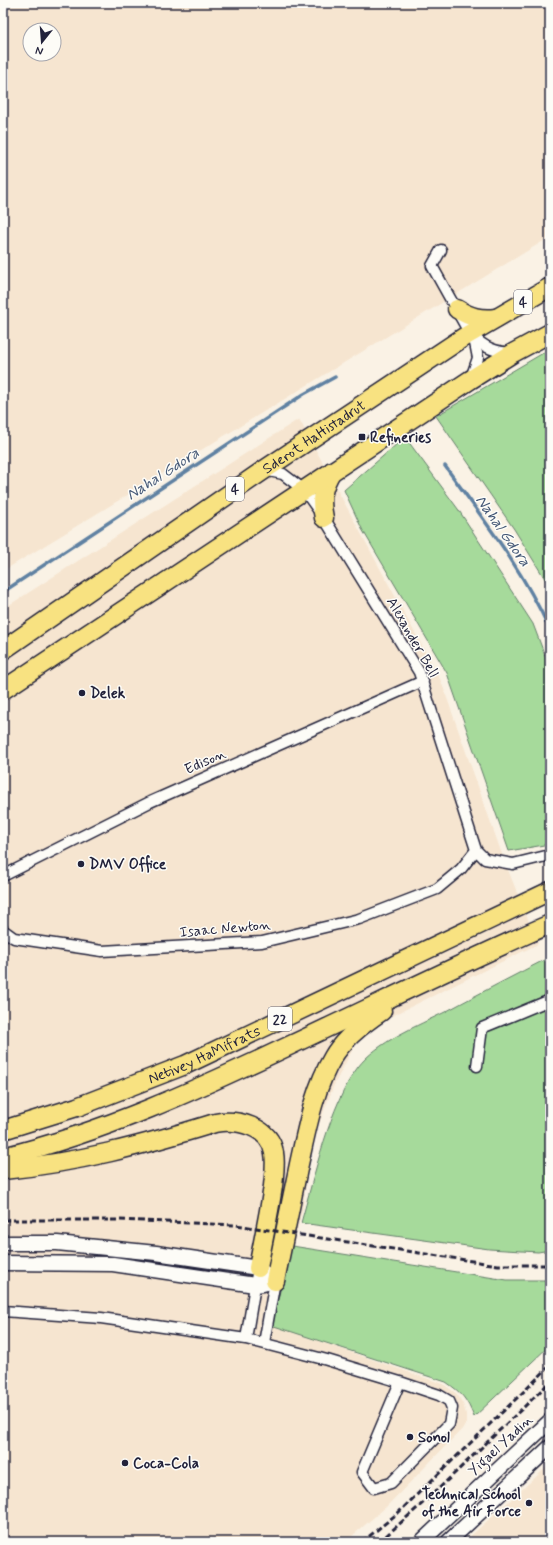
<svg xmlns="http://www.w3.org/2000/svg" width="553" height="1545" font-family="Mynerve,sans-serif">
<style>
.built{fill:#f6e5d0;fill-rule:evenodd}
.green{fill:#a6da9b;stroke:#647e6b}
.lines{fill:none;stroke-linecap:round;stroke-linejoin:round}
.stream{stroke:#5f81a2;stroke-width:3.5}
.street-casing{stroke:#22223b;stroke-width:13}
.secondary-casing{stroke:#22223b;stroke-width:17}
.highway-casing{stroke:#22223b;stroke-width:21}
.street{stroke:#fdfcf7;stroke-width:10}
.secondary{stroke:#fdfcf7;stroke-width:14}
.highway{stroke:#f8e281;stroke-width:18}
.rail{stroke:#22223b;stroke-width:3;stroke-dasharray:6 3;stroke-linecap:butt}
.poi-dot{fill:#22223b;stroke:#fdfcf7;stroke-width:1.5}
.labels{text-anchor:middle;stroke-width:3;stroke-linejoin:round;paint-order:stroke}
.shield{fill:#fdfcf7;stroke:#646373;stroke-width:1}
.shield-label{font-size:14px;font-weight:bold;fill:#22223b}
.street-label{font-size:15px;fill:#22223b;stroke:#fdfcf7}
.poi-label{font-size:15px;font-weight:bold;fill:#22223b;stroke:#fdfcf7;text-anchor:start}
.water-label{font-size:16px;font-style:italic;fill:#465977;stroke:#fdfcf7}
</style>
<rect width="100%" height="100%" fill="#faf2e5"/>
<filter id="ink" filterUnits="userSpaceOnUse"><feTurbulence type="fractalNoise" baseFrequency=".025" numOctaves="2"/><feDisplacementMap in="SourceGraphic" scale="8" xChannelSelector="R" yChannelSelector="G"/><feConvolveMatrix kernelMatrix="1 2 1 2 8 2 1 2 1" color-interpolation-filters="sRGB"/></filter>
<g filter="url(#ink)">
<path class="built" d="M3 3H550V237L3 571ZM30 30H54V54H30Z
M299 419 441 681 504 860 538 944 380 1022 355 1045 334 1085 311 1145 303 1208 272 1325 443 1384 457 1394 463 1404 466 1414V1425L386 1507 345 1542H3V609Z
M550 1464V1542H464Z"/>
<path class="green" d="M550 349V587L514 529 436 416Z
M405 437 458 509 533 624 550 669V844L509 851 447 673 362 529 344 490Z
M550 957V1250L538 1252 489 1249 301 1223C314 1177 330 1104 358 1067 377 1042 417 1026 445 1012 480 993 515 975 550 957Z
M292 1246 507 1280H550V1345L474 1417C467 1399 462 1393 446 1382L271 1325Z"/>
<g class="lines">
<path class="stream" d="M445 466C484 520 523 570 550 630
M3 592 304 394 335 377"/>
<defs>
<path id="street" d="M441 250 432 266 475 343 478 358 471 378
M473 336C484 348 496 352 512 353
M264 470 283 474 304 490 324 518 419 672 476 850 485 859 513 864 550 855
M3 876 150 802 423 681
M3 930 14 938 102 951 262 942 359 919 437 889 461 869 476 850
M477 1066 482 1028 550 1000
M3 1311 101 1318 246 1339 327 1360 400 1382 439 1395 449 1401 452 1408 449 1424 391 1483 374 1488 362 1472 400 1382
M246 1339 258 1268
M264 1343 275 1281"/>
<path id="secondary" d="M3 1243H57L156 1253 258 1268 275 1281 263 1284 255 1285 113 1264 3 1263
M421 1542 550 1421
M448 1542 550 1447"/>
<g id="highway">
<path d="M457 309C470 317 480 320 496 318"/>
<path d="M324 518C320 500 322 487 332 471"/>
<path id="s1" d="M3 650 264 470 464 337 550 287"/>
<path d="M3 690 470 380 513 353 550 333"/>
<path id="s2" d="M3 1130 77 1107 185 1065 550 891"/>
<path d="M3 1157C105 1132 198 1089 293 1044 378 1004 463 962 550 924"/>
<path d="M3 1170C77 1163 144 1145 215 1123 237 1119 270 1126 274 1153 276 1164 274 1175 273 1186 269 1214 263 1241 258 1268"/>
<path d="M275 1281C283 1242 291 1203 299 1164 307 1128 314 1089 333 1057 344 1038 364 1023 382 1011"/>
</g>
</defs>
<use href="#street" class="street-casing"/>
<use href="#secondary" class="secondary-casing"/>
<use href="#highway" class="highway-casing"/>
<use href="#street" class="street"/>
<use href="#secondary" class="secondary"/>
<use href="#highway" class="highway"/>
<path class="rail" d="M3 1220H120L236 1225 498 1265H550
M362 1542 398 1513 550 1366
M379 1542 432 1495 550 1382"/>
</g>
</g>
<g class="poi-dot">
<rect x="358" y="433" width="8" height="8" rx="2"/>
<circle cx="82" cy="693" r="4"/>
<circle cx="81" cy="864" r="4"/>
<circle cx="410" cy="1437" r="4"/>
<circle cx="125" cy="1463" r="4"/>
<circle cx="529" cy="1503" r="4"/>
</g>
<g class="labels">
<g class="shield">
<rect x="514" y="290" width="18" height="24" rx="3"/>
<rect x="226" y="477" width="18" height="24" rx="3"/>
<rect x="268" y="1007" width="24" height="24" rx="3"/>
</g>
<g class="shield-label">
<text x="523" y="307">4</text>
<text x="235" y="494">4</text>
<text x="280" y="1024">22</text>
</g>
<g class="street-label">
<text dy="5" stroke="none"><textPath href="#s1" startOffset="377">Sderot HaHistadrut</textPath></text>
<text transform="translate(413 637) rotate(60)" y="5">Alexander Bell</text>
<text transform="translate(205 761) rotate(-24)" y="5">Edison</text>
<text transform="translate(225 928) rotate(-5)" y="5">Isaac Newton</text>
<text dy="5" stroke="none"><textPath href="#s2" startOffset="215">Netivey HaMifrats</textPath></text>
<text transform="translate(500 1445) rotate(-43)" y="5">Yigael Yadin</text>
</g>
<g class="poi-label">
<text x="370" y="442">Refineries</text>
<text x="90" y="698">Delek</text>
<text x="89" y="869">DMV Office</text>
<text x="418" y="1442">Sonol</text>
<text x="133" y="1468">Coca-Cola</text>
<text x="521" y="1499" text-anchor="end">Technical School<tspan x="521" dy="17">of the Air Force</tspan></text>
</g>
<g class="water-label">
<text transform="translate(162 473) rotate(-33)" y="6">Nahal Gdora</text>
<text transform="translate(504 530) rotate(55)" y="6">Nahal Gdora</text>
</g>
</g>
<rect width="553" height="1545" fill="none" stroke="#fdfcf7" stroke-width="16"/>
<rect x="8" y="8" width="537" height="1529" fill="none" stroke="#22223b" stroke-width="1.5" filter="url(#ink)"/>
<g transform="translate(42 42) rotate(197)"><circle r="19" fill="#fdfcf7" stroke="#a5a5ac"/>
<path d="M0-3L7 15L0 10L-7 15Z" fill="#22223b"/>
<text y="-6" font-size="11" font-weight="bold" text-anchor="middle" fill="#22223b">N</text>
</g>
</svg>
